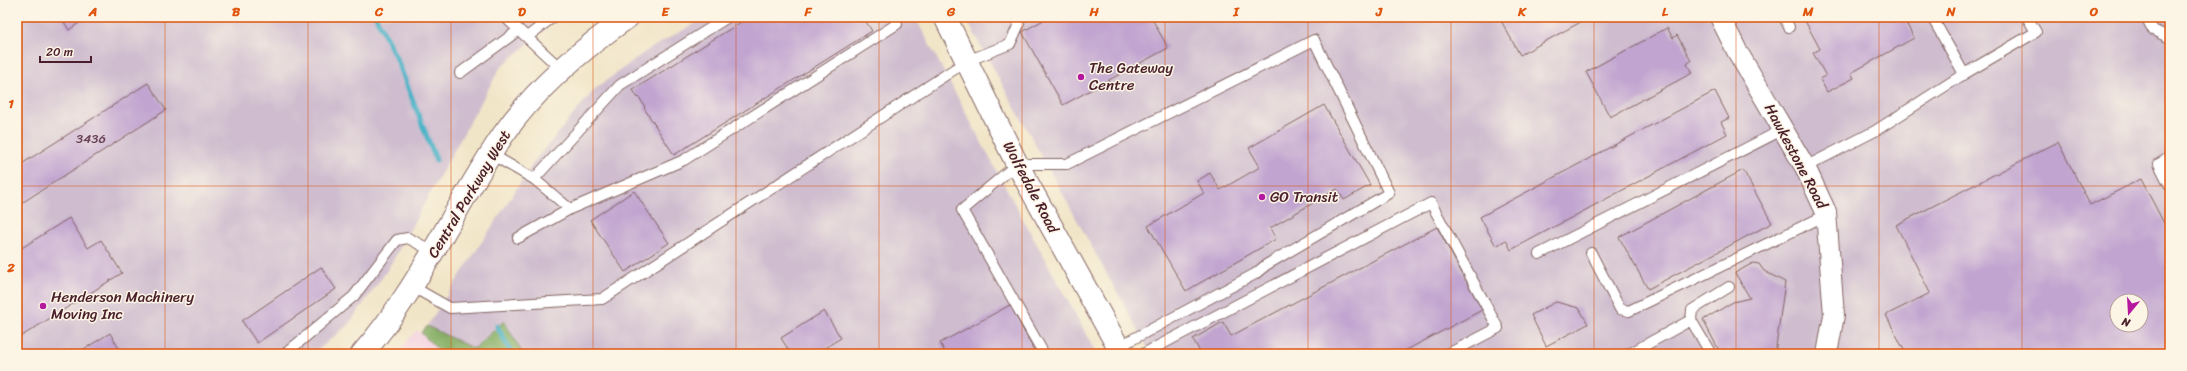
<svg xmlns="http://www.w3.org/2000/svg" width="2187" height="371" font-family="Sriracha,sans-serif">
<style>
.built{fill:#f3cfe0}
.industrial{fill:#cfbdcf;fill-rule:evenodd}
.forest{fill:#85ae65;stroke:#686648}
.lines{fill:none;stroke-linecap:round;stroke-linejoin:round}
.stream{stroke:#4ab3c8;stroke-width:5}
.building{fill:#c1a5d0;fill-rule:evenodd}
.lane-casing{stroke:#846462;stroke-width:12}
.street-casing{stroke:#846462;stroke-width:22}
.secondary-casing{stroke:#846462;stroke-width:24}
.lane{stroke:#fff;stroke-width:10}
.street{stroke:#fff;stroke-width:20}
.secondary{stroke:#fff;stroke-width:22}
.grid{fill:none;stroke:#e0560e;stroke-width:1;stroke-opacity:0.55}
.poi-dot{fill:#b5179e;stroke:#fcf5e5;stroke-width:1.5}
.labels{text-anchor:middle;stroke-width:3;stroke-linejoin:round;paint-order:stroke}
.number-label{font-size:13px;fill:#684054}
.poi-label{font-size:15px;fill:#4a1f2b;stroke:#fcf5e5;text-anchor:start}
.street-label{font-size:15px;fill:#4a1f2b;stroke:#fcf5e5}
.neatline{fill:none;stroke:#e0560e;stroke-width:1.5}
.grid-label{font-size:13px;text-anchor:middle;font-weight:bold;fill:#e0560e}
</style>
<rect width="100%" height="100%" fill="#fcf5e5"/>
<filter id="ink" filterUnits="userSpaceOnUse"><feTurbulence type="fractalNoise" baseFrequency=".025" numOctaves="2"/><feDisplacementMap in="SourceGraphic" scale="8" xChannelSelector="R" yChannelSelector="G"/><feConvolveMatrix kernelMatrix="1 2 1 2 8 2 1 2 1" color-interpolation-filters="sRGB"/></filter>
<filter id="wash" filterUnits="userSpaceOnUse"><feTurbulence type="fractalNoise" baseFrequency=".012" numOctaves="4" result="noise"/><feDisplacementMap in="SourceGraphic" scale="16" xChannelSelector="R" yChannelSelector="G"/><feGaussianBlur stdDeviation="0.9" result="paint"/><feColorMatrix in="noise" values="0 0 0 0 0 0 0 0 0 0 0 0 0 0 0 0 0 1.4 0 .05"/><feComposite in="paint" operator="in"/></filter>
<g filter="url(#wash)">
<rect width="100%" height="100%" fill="#f1e5c7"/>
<path class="built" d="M417 330 442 354H396Z"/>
<path class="industrial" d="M17 17H559L500 68 388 269 348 325 313 354H17Z
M707 17H915L995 168 1097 354H523L504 321 474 349 427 326 536 159 595 89 649 49Z
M965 17H2170V354H1151ZM2117 301H2141V325H2117Z"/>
<path class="forest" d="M504 321 523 354H442L421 333 427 326 474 349Z"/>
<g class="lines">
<path class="stream" d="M376 17 398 62 436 160
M497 326 512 354"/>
</g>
<g id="blocks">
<path class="building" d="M61 17H87L69 30Z
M749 17H863L872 31 674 155 644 108 645 107 639 97 638 98 633 90Z
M1049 17H1055L1057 20 1063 17H1151L1168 48 1063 105 1022 32Z
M1499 17H1590L1520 55Z
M1806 17H1903L1914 38 1851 73 1854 78 1827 92 1820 79 1826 76 1813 53 1820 49 1804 19Z
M1667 28 1673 38 1677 35 1691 61 1687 64 1692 73 1610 117 1586 72Z
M148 83 166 110 17 206V167Z
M1715 91 1729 118 1721 122 1727 134 1511 250 1506 240 1496 246 1480 217Z
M1324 105 1370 185 1344 200 1337 189 1270 228 1276 239 1186 291 1148 226 1204 193 1197 181 1210 173 1220 190 1260 167 1249 148Z
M2058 142 2090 205 2141 179 2170 235V354H1906L1886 315 1930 293 1896 225ZM2117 301H2141V325H2117Z
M1743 170 1772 223 1648 289 1619 237Z
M634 191 669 243 625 272 590 220Z
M69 218 88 248 101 240 122 273 17 339V251Z
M1437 227 1482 310 1399 354H1201L1193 339 1223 322 1231 336Z
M1753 263 1759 264 1764 271 1785 282 1775 354H1721L1703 320 1733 302 1750 298 1735 273Z
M321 267 336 289 257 343 242 321Z
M1556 302 1579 308 1588 324 1546 346 1531 315Z
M1010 305 1036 354H946L940 343Z
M824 311 841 338 815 354H791L781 338Z
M110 333 122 354H76Z"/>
</g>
</g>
<g filter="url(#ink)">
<use href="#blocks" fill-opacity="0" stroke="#846462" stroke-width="1"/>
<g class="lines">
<defs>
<path id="lane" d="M505 17 562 70
M1784 17 1789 27
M2146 17 2153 30 2170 38
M527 37 553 17
M460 73 519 30
M1964 74 2036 32 2027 17
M491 154 534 179 570 209 684 160 897 24 894 17
M2170 157 2159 164 2170 186
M1805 167 1875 131 1964 74 1932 17
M534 179 620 85 728 17
M518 238 570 209
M1591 253 1620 309 1629 311 1826 215
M1539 254 1784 129
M413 287 450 308 602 299 967 61 1010 44 1019 24 1016 17
M1691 320 1692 310 1729 287
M285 354 354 296 397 240 408 238 434 252
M1044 354 962 210 1017 164H1067L1314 40 1389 193 1266 265 1255 274 1118 347
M1143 354 1431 203 1498 328 1448 354
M1629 354 1691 320 1711 354"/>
<path id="street" d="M1720 17 1737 51 1805 167 1826 212 1834 315 1827 354"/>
<path id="secondary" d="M945 17 1017 164 1122 354
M362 354C420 288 454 207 503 135 535 89 582 49 628 17"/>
</defs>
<use href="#lane" class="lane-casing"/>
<use href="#street" class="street-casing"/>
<use href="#secondary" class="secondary-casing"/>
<use href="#lane" class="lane"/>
<use href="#street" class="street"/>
<use href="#secondary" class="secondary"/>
</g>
</g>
<path class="grid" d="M165 17V354M308 17V354M451 17V354M593 17V354M736 17V354M879 17V354M1022 17V354M1165 17V354M1308 17V354M1451 17V354M1594 17V354M1736 17V354M1879 17V354M2022 17V354M17 186H2170"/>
<g class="poi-dot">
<circle cx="1081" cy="77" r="4"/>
<circle cx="1262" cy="197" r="4"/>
<circle cx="43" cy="306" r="4"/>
</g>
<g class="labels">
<g class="number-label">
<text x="91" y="143">3436</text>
</g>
<g class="poi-label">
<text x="1089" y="73">The Gateway<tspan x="1089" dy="17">Centre</tspan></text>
<text x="1270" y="202">GO Transit</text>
<text x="51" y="302">Henderson Machinery<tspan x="51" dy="17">Moving Inc</tspan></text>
</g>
<g class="street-label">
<text transform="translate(1796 156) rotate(62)" y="5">Hawkestone Road</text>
<text transform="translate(1031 187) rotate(62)" y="5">Wolfedale Road</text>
<text transform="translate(469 194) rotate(-59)" y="5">Central Parkway West</text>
</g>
</g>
<rect width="2187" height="371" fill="none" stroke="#fcf5e5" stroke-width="44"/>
<g transform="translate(2129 313) rotate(198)"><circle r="19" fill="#fcf5e5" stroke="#b59f9b"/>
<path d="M0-3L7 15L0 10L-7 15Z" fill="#b5179e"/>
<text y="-6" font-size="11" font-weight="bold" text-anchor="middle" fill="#4a1f2b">N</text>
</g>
<path d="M40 56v6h51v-6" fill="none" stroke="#4a1f2b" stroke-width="2"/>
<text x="46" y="56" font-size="12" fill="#4a1f2b" stroke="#fcf5e5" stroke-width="3" paint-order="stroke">20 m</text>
<rect x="22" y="22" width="2143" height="327" class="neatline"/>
<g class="grid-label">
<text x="93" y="16">A</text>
<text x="236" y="16">B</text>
<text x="379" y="16">C</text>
<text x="522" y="16">D</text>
<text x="665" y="16">E</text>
<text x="808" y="16">F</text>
<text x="951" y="16">G</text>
<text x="1094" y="16">H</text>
<text x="1236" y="16">I</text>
<text x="1379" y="16">J</text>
<text x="1522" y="16">K</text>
<text x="1665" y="16">L</text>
<text x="1808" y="16">M</text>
<text x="1951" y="16">N</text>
<text x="2094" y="16">O</text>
<text x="11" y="108">1</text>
<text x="11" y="272">2</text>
</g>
</svg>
